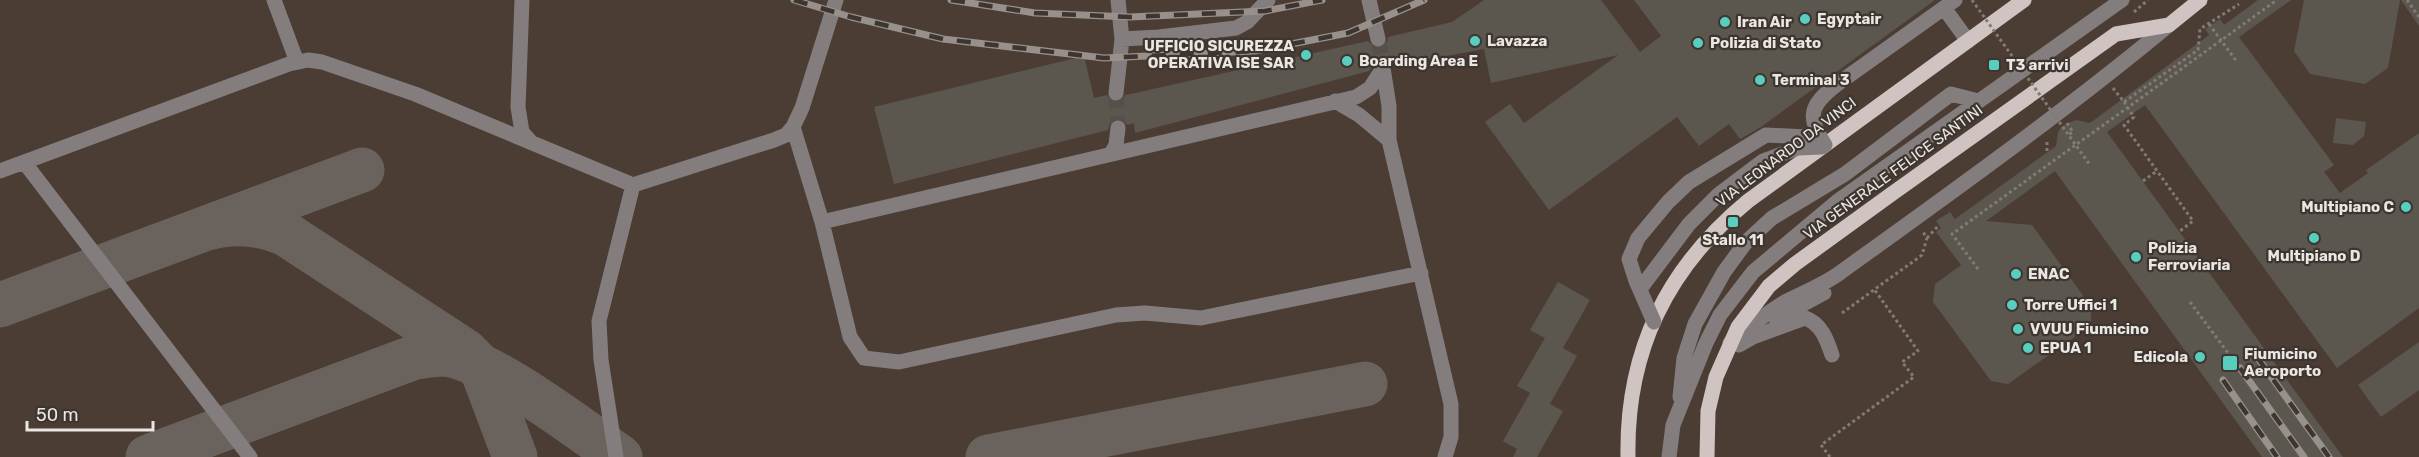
<svg xmlns="http://www.w3.org/2000/svg" width="2419" height="457" font-family="Rubik,sans-serif">
<style>
.built{fill:#4b3d34}
.lines{fill:none;stroke-linecap:round;stroke-linejoin:round}
.taxiway{stroke:#6a625d;stroke-width:45}
.building{fill:#5c574e}
.minor-tunnel{stroke:#57504a;stroke-width:15;stroke-dasharray:15 8;stroke-linecap:butt}
.path{stroke:#817a75;stroke-width:3;stroke-dasharray:3 3;stroke-linecap:butt}
.minor{stroke:#837e7d;stroke-width:15}
.major{stroke:#d0c4c2;stroke-width:15}
.rail-casing{stroke:#97908b;stroke-width:7}
.rail{stroke:#3d352f;stroke-width:4.5;stroke-dasharray:14;stroke-linecap:butt}
.path-bridge{stroke:#817a75;stroke-width:3;stroke-dasharray:3 3;stroke-linecap:butt}
.minor-bridge{stroke:#837e7d;stroke-width:15}
.poi-dot{fill:#59cebf;stroke:#3d352f;stroke-width:2}
.labels{text-anchor:middle;stroke-width:4.5;stroke-linejoin:round;paint-order:stroke}
.poi-label{font-size:15px;font-weight:bold;fill:#ebe6e2;stroke:#3d352f;text-anchor:start}
.street-label{font-size:15px;fill:#ebe6e2;stroke:#3d352f}
</style>
<rect width="100%" height="100%" fill="#3d352f"/>
<path class="built" d="M0 0H2419V457H0Z"/>
<g class="lines">
<path class="taxiway" d="M204 229C231 221 259 222 286 234L465 351 479 365 485 377 515 457
M0 305 362 170
M148 457 415 357C424 356 434 354 443 354 485 356 582 431 620 457
M988 457 1365 384"/>
</g>
<path class="building" d="M1484 0H1601L1640 52 1661 36 1634 0H1935L1761 127 1740 139 1729 124 1699 146 1677 117 1549 210 1485 122 1510 104 1524 123 1618 55 1491 83 1484 49 1392 66 1388 60 1381 59 1376 61 1369 71 1135 133 1134 123 1127 125 1123 120 1115 119 1110 123 1108 130 894 184 874 107 1084 56 1094 98 1107 95 1111 101 1119 102 1124 98 1126 93V95L1368 41 1375 48H1381L1387 42 1388 37 1452 22Z
M2258 0H2291L2239 37 2334 165 2324 172 2340 193 2368 173 2366 170 2419 133V308L2337 368 2145 105 2107 132 2343 457H2262L2055 171 1986 221 2032 225 2092 308 2090 326 2008 384 1991 381 1933 302 1935 284 1961 265 1936 232 1941 228 1936 221 1950 212 1955 219 2056 146 2058 132 2062 126 2076 120 2090 123 2209 35 2205 29 2220 19 2224 25Z
M2304 0H2400L2388 68 2365 84 2310 74 2294 51Z
M2401 0H2419V26Z
M2336 118 2366 122 2364 136 2353 145 2333 143Z
M1558 282 1590 300 1563 348 1577 356 1550 404 1563 411 1537 457H1513L1517 449 1503 441 1530 393 1517 386 1545 338 1530 330Z
M2419 342V390L2381 417 2358 385Z"/>
<g class="lines">
<path class="minor-tunnel" d="M1378 39 1383 68
M1116 93 1118 128"/>
<path class="path" d="M2407 0 2419 17
M2134 12 2148 0
M2209 24 2237 62
M2113 88 2124 102 2198 50 2200 29 2239 4
M2124 102 2134 117 2124 125 2193 221 2180 231
M2067 123 2073 132 2068 135
M2047 142V152
M2143 181 2157 171
M1927 238 1939 225
M2190 302 2231 357
M1842 313 1922 255 1927 238 1923 232
M1830 457 1821 445 1914 377 1902 362 1918 351 1874 289"/>
<path class="minor" d="M274 0 297 62
M522 0 518 107 522 132 531 142
M1369 0 1378 39
M1944 8 1968 41
M1122 39 1159 37 1236 28 1247 22 1268 0
M1383 68 1370 88 1356 97 822 222 850 337 864 358 899 362 1116 315 1145 313 1201 318 1421 273
M1383 68 1389 106V140L1451 404V437L1445 457
M1836 85 1955 0
M1116 93 1122 39 1118 0
M1335 101 1359 115 1389 140
M793 127 802 108 836 0
M1111 154 1116 145 1118 128
M24 162 250 457
M0 171 289 64 308 60 322 62 415 94 633 185 774 140 786 135 793 127 822 222
M1776 319 1824 293
M1730 343C1748 328 1765 314 1785 302 1804 292 1824 285 1841 272 1952 192 2064 112 2169 25
M1739 345 1753 337 1805 318C1821 323 1827 340 1832 355
M1680 397 1684 358 1695 324 1724 272 1746 242 1772 218 1845 174 1951 94 1978 101
M616 457 601 360 599 321 633 185
M1669 457 1673 425 1706 343 1720 315 1753 272 1839 200 2122 0"/>
<path class="major" d="M1628 457C1626 351 1667 268 1748 201L2024 0
M1707 457 1708 411 1716 377 1738 327 1769 286 1795 264 1893 193 2116 34 2169 25 2200 0"/>
<defs>
<path id="rail" d="M794 0 851 17 943 39 1104 58 1255 51 1348 33 1424 0
M951 0 1035 13 1130 17 1265 11 1322 0
M2257 357 2329 457
M2240 368 2304 457
M2223 380 2277 457"/>
</defs>
<use href="#rail" class="rail-casing"/>
<use href="#rail" class="rail"/>
<path class="path-bridge" d="M1972 0 2090 165
M1978 269 1952 234 2277 0"/>
<path class="minor-bridge" d="M1825 145C1807 117 1809 106 1836 85
M1640 289 1689 224 1718 195 1763 161 1798 148 1822 147 1807 137 1766 135 1689 182 1668 202 1638 238 1629 259 1636 281 1654 322"/>
</g>
<g class="poi-dot">
<circle cx="1805" cy="19" r="6"/>
<circle cx="1725" cy="22" r="6"/>
<circle cx="1475" cy="41" r="6"/>
<circle cx="1698" cy="43" r="6"/>
<circle cx="1306" cy="55" r="6"/>
<circle cx="1347" cy="61" r="6"/>
<rect x="1988" y="59" width="12" height="12" rx="3"/>
<circle cx="1760" cy="80" r="6"/>
<circle cx="2406" cy="207" r="6"/>
<rect x="1727" y="216" width="12" height="12" rx="3"/>
<circle cx="2314" cy="238" r="6"/>
<circle cx="2136" cy="257" r="6"/>
<circle cx="2016" cy="274" r="6"/>
<circle cx="2012" cy="305" r="6"/>
<circle cx="2018" cy="329" r="6"/>
<circle cx="2028" cy="348" r="6"/>
<circle cx="2200" cy="357" r="6"/>
<rect x="2222" y="355" width="16" height="16" rx="3"/>
</g>
<g class="labels">
<g class="poi-label">
<text x="1817" y="24">Egyptair</text>
<text x="1737" y="27">Iran Air</text>
<text x="1487" y="46">Lavazza</text>
<text x="1710" y="48">Polizia di Stato</text>
<text x="1294" y="51" text-anchor="end">UFFICIO SICUREZZA<tspan x="1294" dy="17">OPERATIVA ISE SAR</tspan></text>
<text x="1359" y="66">Boarding Area E</text>
<text x="2006" y="70">T3 arrivi</text>
<text x="1772" y="85">Terminal 3</text>
<text x="2394" y="212" text-anchor="end">Multipiano C</text>
<text x="1733" y="245" text-anchor="middle">Stallo 11</text>
<text x="2148" y="253">Polizia<tspan x="2148" dy="17">Ferroviaria</tspan></text>
<text x="2314" y="261" text-anchor="middle">Multipiano D</text>
<text x="2028" y="279">ENAC</text>
<text x="2024" y="310">Torre Uffici 1</text>
<text x="2030" y="334">VVUU Fiumicino</text>
<text x="2040" y="353">EPUA 1</text>
<text x="2244" y="359">Fiumicino<tspan x="2244" dy="17">Aeroporto</tspan></text>
<text x="2188" y="362" text-anchor="end">Edicola</text>
</g>
<g class="street-label">
<text transform="translate(1786 152) rotate(-37)" y="5">VIA LEONARDO DA VINCI</text>
<text transform="translate(1893 172) rotate(-36)" y="5">VIA GENERALE FELICE SANTINI</text>
</g>
</g>
<path d="M27 421v9h126v-9" fill="none" stroke="#ebe6e2" stroke-width="3"/>
<text x="36" y="421" font-size="18" fill="#ebe6e2" stroke="#3d352f" stroke-width="4.5" paint-order="stroke">50 m</text>
</svg>
